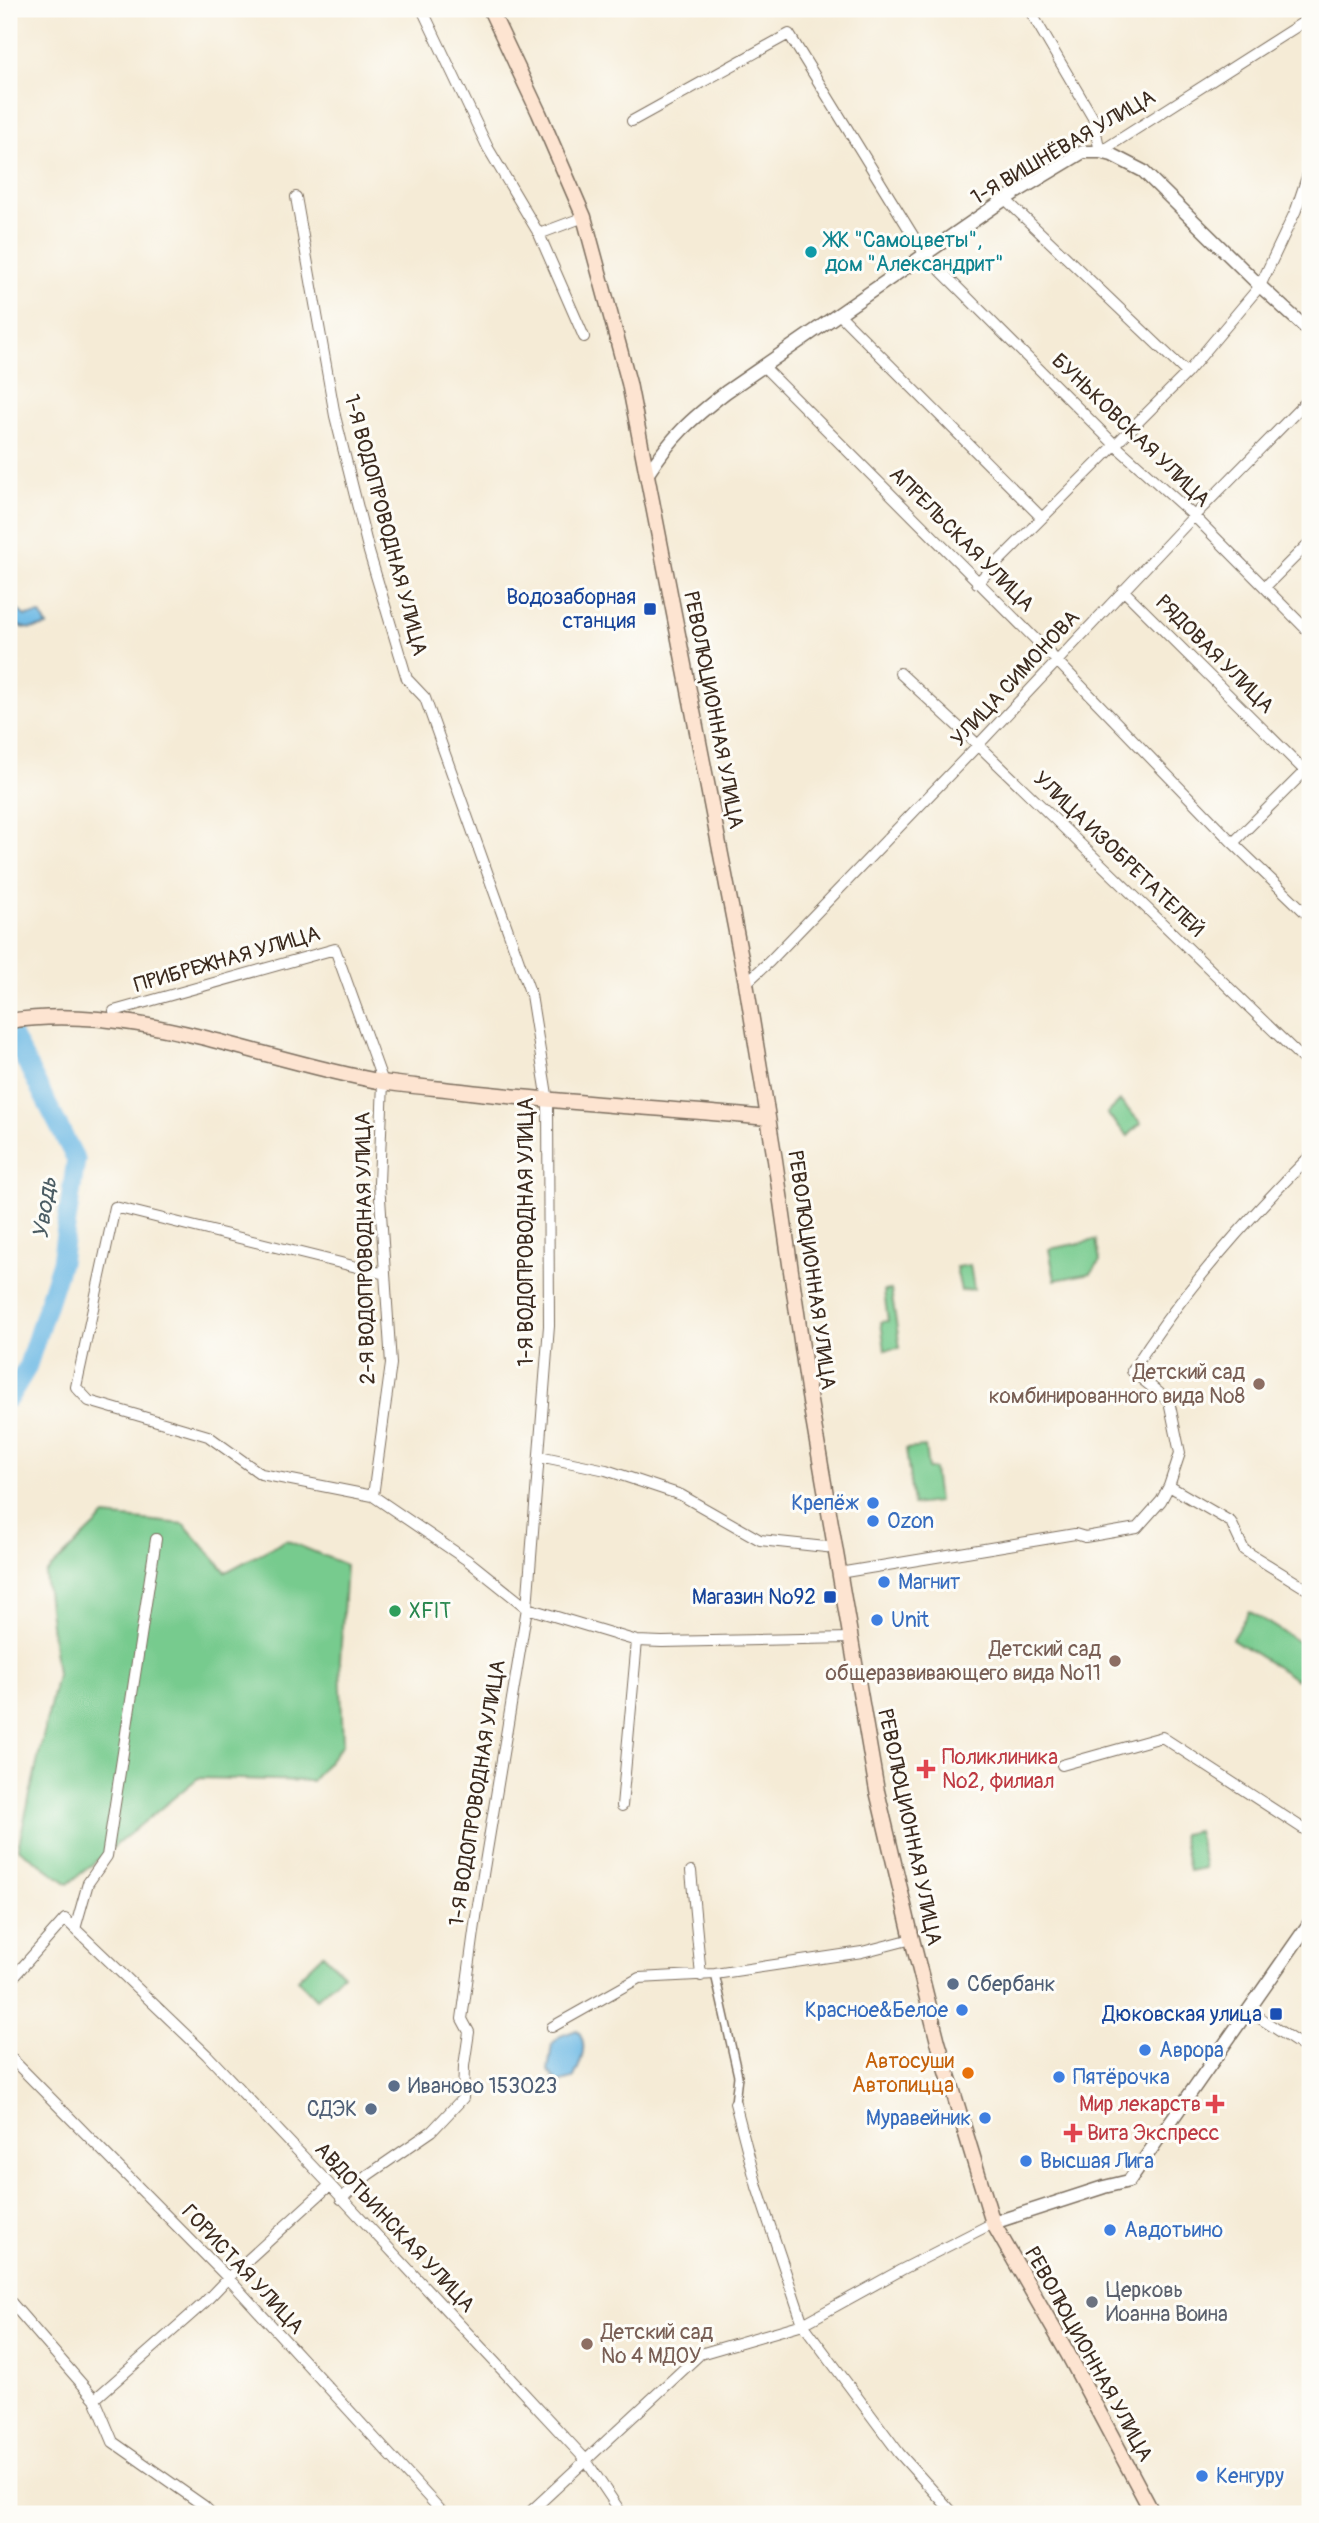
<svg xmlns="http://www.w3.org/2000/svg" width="1319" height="2523" font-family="Pangolin,sans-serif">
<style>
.green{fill:#77cb8e;stroke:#597a56;stroke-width:2}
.water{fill:#6ab8e4;stroke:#527181;stroke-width:2}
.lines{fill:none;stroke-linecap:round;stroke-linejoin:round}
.river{stroke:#6ab8e4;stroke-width:19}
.pedestrian-casing{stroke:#7c6e5e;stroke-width:10}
.minor-casing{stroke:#7c6e5e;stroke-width:12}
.tertiary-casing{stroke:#7c6e5e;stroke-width:15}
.secondary-casing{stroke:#7c6e5e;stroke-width:17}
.pedestrian{stroke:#fff;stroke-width:7}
.minor{stroke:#fff;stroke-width:10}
.tertiary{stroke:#fff;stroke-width:12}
.secondary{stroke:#fde4d1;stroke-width:14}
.culture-dot{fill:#0f9aa8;stroke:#fdfcf7;stroke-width:2.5}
.transit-dot{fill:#1a4fb4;stroke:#fdfcf7;stroke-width:2.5}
.education-dot{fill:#8d6e63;stroke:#fdfcf7;stroke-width:2.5}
.shop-dot{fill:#3f7fe0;stroke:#fdfcf7;stroke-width:2.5}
.leisure-dot{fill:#2e9e5b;stroke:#fdfcf7;stroke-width:2.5}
.health-dot{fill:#e0444e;stroke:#fdfcf7;stroke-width:2.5}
.service-dot{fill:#5c6f8a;stroke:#fdfcf7;stroke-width:2.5}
.food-dot{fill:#e8710a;stroke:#fdfcf7;stroke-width:2.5}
.worship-dot{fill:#6b7280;stroke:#fdfcf7;stroke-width:2.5}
.labels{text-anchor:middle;stroke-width:6;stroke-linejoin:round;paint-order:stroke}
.street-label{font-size:21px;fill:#3b2a1e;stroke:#fdfcf7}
.culture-label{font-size:21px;fill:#0d838f;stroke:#fdfcf7;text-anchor:start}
.transit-label{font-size:21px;fill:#164399;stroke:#fdfcf7;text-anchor:end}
.education-label{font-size:21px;fill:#785e54;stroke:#fdfcf7;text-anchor:end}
.shop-label{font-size:21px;fill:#366cbe;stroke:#fdfcf7;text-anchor:start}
.leisure-label{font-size:21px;fill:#27864d;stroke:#fdfcf7;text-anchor:start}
.health-label{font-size:21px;fill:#be3a42;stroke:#fdfcf7;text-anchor:start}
.service-label{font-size:21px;fill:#4e5e75;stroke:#fdfcf7;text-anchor:start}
.food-label{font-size:21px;fill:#c56008;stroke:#fdfcf7;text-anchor:end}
.worship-label{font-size:21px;fill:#5b616d;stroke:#fdfcf7;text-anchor:start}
.water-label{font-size:23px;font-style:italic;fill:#4b5c63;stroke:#fdfcf7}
</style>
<rect width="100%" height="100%" fill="#fdfcf7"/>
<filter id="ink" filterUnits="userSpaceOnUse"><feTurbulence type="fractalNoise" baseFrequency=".0143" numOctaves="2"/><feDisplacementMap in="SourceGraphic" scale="14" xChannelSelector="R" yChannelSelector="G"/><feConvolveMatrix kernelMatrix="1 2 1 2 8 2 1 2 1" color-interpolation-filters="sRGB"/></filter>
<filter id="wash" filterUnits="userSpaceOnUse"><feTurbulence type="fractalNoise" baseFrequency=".00686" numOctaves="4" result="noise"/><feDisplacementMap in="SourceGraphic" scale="28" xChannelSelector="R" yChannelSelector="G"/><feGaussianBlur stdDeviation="1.57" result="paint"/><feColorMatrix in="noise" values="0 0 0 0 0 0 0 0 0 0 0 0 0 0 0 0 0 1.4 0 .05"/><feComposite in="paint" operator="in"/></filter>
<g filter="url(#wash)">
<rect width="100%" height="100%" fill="#f5ebd6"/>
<path class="green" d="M1120 1101 1141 1123 1128 1136 1107 1114Z
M1096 1240 1100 1261 1091 1273 1055 1280 1049 1249Z
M970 1265 974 1289 961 1291 956 1267Z
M891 1290 900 1348 885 1350 881 1322 888 1321 884 1291Z
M925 1447 928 1469H934L938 1502 913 1505 906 1449Z
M105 1516 184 1524 226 1572 286 1540 346 1565 340 1660 343 1744 312 1781 198 1778 68 1884 18 1848 57 1675 45 1574Z
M1249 1611 1310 1649V1660L1297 1680 1232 1639Z
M1197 1831 1205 1868 1189 1871 1182 1834Z
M323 1954 343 1974 316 1999 297 1979Z"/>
<path class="water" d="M9 603 25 616 41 614 47 626C32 630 21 630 9 620Z
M577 2030C590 2044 580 2065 573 2079L558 2083 548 2071 552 2044 560 2036Z"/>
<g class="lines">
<path class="river" d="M9 1029 76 1160 61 1262 27 1368 9 1398"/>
</g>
</g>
<g filter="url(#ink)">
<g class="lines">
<defs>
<path id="pedestrian" d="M715 1974 738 2076 735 2103"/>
<path id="minor" d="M422 9 488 148 539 234 584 337
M1029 9 1093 118 1100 152 1310 18
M632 121 789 34 925 255 1115 445 1194 516 1310 633
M296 197 335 416 369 552 407 679 425 698 531 995 548 1101 549 1326 527 1608 476 1917 462 2019 469 2032 464 2066 463 2098 432 2131 368 2175 341 2199
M1005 199 1187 373
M539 234 584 217
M839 314 1042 518
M764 367 1058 662 1233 843 1310 917
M977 583 1187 373 1260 286 1296 210 1310 168
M1265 587 1310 542
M1123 590 1310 776
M900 673 978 745 1310 1066
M1233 843 1310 766
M746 983 769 962 978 745 1194 516 1310 398
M114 1011 335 949 383 1082 379 1183 391 1364 373 1496
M385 1274 115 1207 76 1387 89 1401 208 1436 261 1474 373 1496 467 1560 527 1608 637 1641 662 1642 850 1638
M539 1456 606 1470 681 1495 760 1540 835 1548
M1169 1486 1231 1522 1244 1550 1310 1591
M839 1573 1075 1534 1085 1537 1137 1528 1161 1501 1169 1486 1180 1453 1169 1401 1132 1371C1182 1292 1244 1222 1310 1156
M1062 1765 1162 1737 1310 1833
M622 1806 637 1641
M691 1871 701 1976
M75 1929 88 1883 107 1856 156 1539
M9 1982 65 1919 207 2055 330 2185 585 2459 622 2514
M1249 2011 1310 2051
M552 2027 639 1978 715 1974 862 1952 912 1939
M9 2056 228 2278 444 2514
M735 2103 757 2187 803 2324 899 2453 954 2514
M9 2300 95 2399 113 2442 204 2506 212 2514
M95 2399 204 2303 228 2278 330 2185
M528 2514 700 2354 803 2324 901 2270 993 2223"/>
<path id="tertiary" d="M647 475C672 436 690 420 726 392L1005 199 1083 152H1100L1112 155 1143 171 1260 286 1310 332
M993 2223 1104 2187 1129 2181 1310 1922"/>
<path id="secondary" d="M490 9 539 113 584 217 629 383 746 983 775 1160 809 1396 877 1791 912 1939 938 2042 993 2223 1068 2354 1153 2514
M9 1021C137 1002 258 1060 383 1082 409 1086 436 1088 462 1091 564 1103 666 1108 768 1118"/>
</defs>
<use href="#pedestrian" class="pedestrian-casing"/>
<use href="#minor" class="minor-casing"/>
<use href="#tertiary" class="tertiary-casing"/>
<use href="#secondary" class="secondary-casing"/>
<use href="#pedestrian" class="pedestrian"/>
<use href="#minor" class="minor"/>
<use href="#tertiary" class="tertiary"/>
<use href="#secondary" class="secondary"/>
</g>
</g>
<circle class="culture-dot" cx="811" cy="252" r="7"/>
<g class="transit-dot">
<rect x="643" y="602" width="14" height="14" rx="3.5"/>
<rect x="823" y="1590" width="14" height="14" rx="3.5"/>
<rect x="1269" y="2007" width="14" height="14" rx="3.5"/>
</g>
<g class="education-dot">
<circle cx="1259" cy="1384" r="7"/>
<circle cx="1115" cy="1661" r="7"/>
<circle cx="587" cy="2344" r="7"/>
</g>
<g class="shop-dot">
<circle cx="873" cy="1503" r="7"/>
<circle cx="873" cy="1521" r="7"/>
<circle cx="884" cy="1582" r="7"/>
<circle cx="877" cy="1620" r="7"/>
<circle cx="962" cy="2010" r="7"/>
<circle cx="1145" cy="2050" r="7"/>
<circle cx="1059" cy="2077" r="7"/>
<circle cx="985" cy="2118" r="7"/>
<circle cx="1026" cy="2161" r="7"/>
<circle cx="1110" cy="2230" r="7"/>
<circle cx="1202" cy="2476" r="7"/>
</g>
<circle class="leisure-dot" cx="395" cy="1611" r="7"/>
<g class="health-dot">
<path d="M922.5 1758.5h7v7h7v7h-7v7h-7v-7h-7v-7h7z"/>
<path d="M1211.5 2093.5h7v7h7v7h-7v7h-7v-7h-7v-7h7z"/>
<path d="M1069.5 2122.5h7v7h7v7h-7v7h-7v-7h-7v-7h7z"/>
</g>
<g class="service-dot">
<circle cx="953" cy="1984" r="7"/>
<circle cx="394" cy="2086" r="7"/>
<circle cx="371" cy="2109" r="7"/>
</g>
<circle class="food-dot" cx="968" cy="2073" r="7"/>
<circle class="worship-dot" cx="1092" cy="2302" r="7"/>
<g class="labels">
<g class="street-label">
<text transform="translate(1063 147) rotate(-30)" y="7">1-Я ВИШНЁВАЯ УЛИЦА</text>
<text transform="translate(1131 430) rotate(44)" y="7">БУНЬКОВСКАЯ УЛИЦА</text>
<text transform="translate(386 525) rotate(75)" y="7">1-Я ВОДОПРОВОДНАЯ УЛИЦА</text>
<text transform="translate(962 539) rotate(45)" y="7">АПРЕЛЬСКАЯ УЛИЦА</text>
<text transform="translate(1215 654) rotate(45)" y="7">РЯДОВАЯ УЛИЦА</text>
<text transform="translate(1015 678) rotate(-47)" y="7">УЛИЦА СИМОНОВА</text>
<text transform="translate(714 710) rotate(79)" y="7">РЕВОЛЮЦИОННАЯ УЛИЦА</text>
<text transform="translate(1119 854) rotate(44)" y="7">УЛИЦА ИЗОБРЕТАТЕЛЕЙ</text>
<text transform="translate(227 959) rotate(-16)" y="7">ПРИБРЕЖНАЯ УЛИЦА</text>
<text transform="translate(526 1232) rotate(-90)" y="7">1-Я ВОДОПРОВОДНАЯ УЛИЦА</text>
<text transform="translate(365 1248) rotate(-91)" y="7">2-Я ВОДОПРОВОДНАЯ УЛИЦА</text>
<text transform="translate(812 1270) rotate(82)" y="7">РЕВОЛЮЦИОННАЯ УЛИЦА</text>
<text transform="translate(477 1793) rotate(-81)" y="7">1-Я ВОДОПРОВОДНАЯ УЛИЦА</text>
<text transform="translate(910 1827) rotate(78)" y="7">РЕВОЛЮЦИОННАЯ УЛИЦА</text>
<text transform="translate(395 2227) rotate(47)" y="7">АВДОТЬИНСКАЯ УЛИЦА</text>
<text transform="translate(243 2269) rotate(47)" y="7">ГОРИСТАЯ УЛИЦА</text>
<text transform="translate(1089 2354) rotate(61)" y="7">РЕВОЛЮЦИОННАЯ УЛИЦА</text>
</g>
<g class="culture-label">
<text x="825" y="247">ЖК "Самоцветы",<tspan x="825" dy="24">дом "Александрит"</tspan></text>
</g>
<g class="transit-label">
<text x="636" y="604">Водозаборная<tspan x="636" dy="24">станция</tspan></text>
<text x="816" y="1604">Магазин №92</text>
<text x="1262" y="2021">Дюковская улица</text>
</g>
<g class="education-label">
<text x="1245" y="1379">Детский сад<tspan x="1245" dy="24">комбинированного вида №8</tspan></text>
<text x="1101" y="1656">Детский сад<tspan x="1101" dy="24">общеразвивающего вида №11</tspan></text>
<text x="601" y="2339" text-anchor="start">Детский сад<tspan x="601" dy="24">№ 4 МДОУ</tspan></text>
</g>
<g class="shop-label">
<text x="859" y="1510" text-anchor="end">Крепёж</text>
<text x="887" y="1528">Ozon</text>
<text x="898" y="1589">Магнит</text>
<text x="891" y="1627">Unit</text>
<text x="948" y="2017" text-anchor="end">Красное&amp;Белое</text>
<text x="1159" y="2057">Аврора</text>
<text x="1073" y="2084">Пятёрочка</text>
<text x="971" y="2125" text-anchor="end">Муравейник</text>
<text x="1040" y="2168">Высшая Лига</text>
<text x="1124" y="2237">Авдотьино</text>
<text x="1216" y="2483">Кенгуру</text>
</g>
<g class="leisure-label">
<text x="409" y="1618">XFIT</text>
</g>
<g class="health-label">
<text x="942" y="1764">Поликлиника<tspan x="942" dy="24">№2, филиал</tspan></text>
<text x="1201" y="2111" text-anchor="end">Мир лекарств</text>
<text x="1087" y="2140">Вита Экспресс</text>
</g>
<g class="service-label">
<text x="967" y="1991">Сбербанк</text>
<text x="408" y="2093">Иваново 153023</text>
<text x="357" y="2116" text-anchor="end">СДЭК</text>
</g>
<g class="food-label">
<text x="954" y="2068">Автосуши<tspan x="954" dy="24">Автопицца</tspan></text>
</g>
<g class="worship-label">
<text x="1106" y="2297">Церковь<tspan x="1106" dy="24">Иоанна Воина</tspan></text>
</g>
<g class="water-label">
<text transform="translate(44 1208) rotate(-82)" y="8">Уводь</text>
</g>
</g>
<rect width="1319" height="2523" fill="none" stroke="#fdfcf7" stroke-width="35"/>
</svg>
